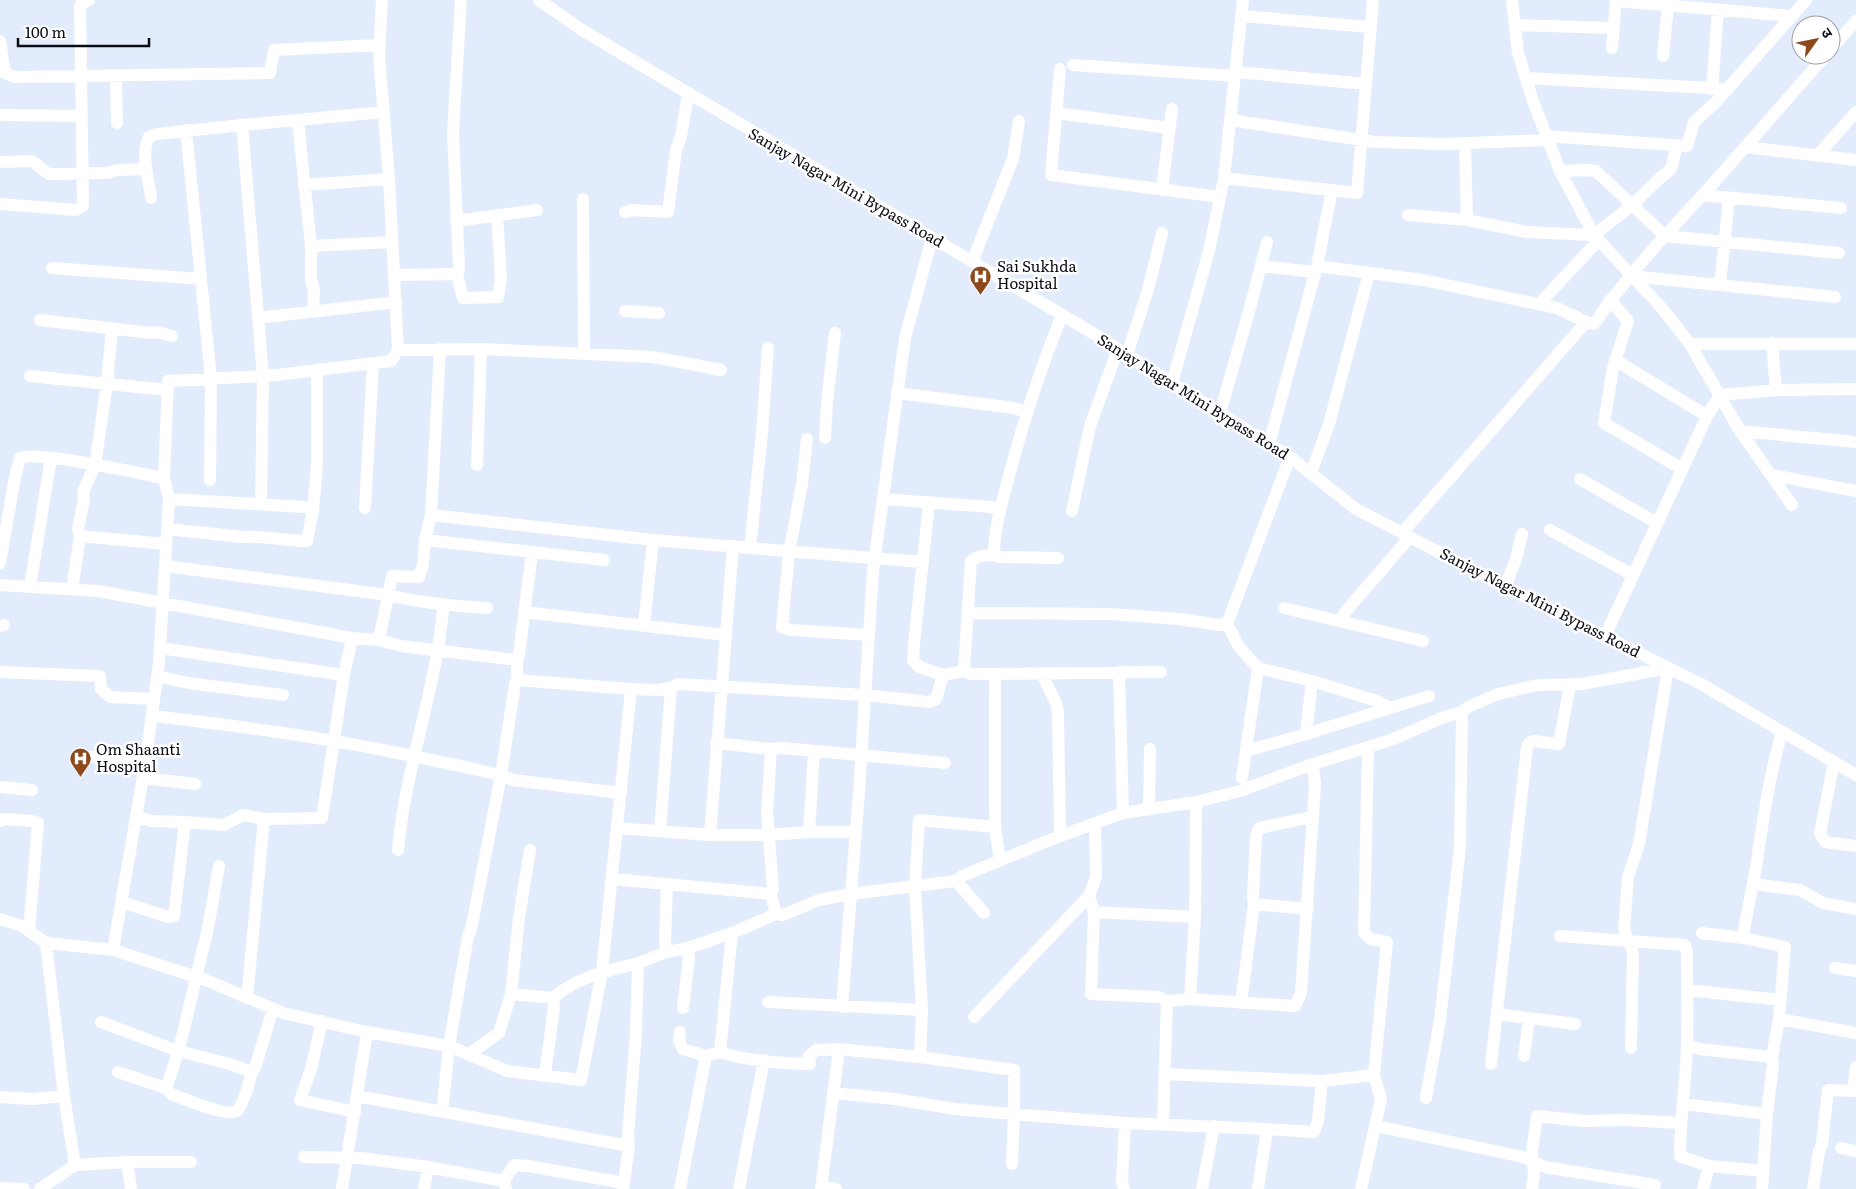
<svg xmlns="http://www.w3.org/2000/svg" width="1856" height="1189" font-family="Literata,'Noto Sans Devanagari',serif">
<style>
.lines{fill:none;stroke-linecap:round;stroke-linejoin:round}
.minor{stroke:#fff;stroke-width:12}
.labels{text-anchor:middle;stroke-width:5;stroke-linejoin:round;paint-order:stroke}
.street-label{font-size:15px;fill:#090c13;stroke:#fff}
.poi-label{font-size:15px;fill:#090c13;stroke:#fff;text-anchor:start}
</style>
<rect width="100%" height="100%" fill="#e2ecfc"/>
<g class="lines">
<path class="minor" d="M461 0 453 132 459 268 457 274 463 298 498 297 501 278 497 215
M539 0 582 30 1091 332 1290 457 1356 509 1494 581 1701 684 1856 775
M1512 0 1518 53 1533 101 1560 171 1594 235 1661 307 1690 344 1740 431 1792 505
M1616 1 1792 16
M1242 16 1370 27
M1515 25 1613 28
M0 41 5 73 15 77 270 73 274 50 379 45
M1612 48 1616 0
M1831 49 1856 21
M1663 56 1668 6
M1073 65 1235 76
M1060 69 1051 175 1220 197
M1236 72 1366 84
M116 76 117 123
M1526 78 1728 89
M1712 89 1718 10
M1056 113 1170 128
M0 115 81 116
M1230 120 1375 142 1442 144 1548 140
M298 121 311 246V280L314 290 313 311
M186 130 211 379 210 480
M1546 136 1687 146 1694 122 1715 103 1806 0
M1465 143 1467 220
M1745 147 1856 160
M1817 156 1856 112
M0 162 32 161 49 174 107 173 117 170 146 169
M1560 171 1585 170 1596 171 1665 236 1839 253
M1224 178 1357 193 1373 0
M304 185 389 179
M1162 189 1172 109
M1702 195 1841 208
M151 198C149 179 140 155 149 137L157 134 242 125
M583 199 584 354
M0 204 76 210 83 206 80 5 89 0
M625 212 632 210 668 212 676 150 681 137 688 94
M1408 215 1467 220 1527 232 1594 235 1631 206 1660 178 1671 169 1677 145
M456 221 537 210
M311 246 392 242
M972 262 1013 159 1019 121
M1261 266 1315 272
M1317 266 1423 280 1557 308 1586 322 1594 324C1628 274 1669 231 1710 187 1749 143 1787 99 1826 55
M52 268 201 279
M394 275 457 274
M1631 276 1835 297
M1720 285 1729 198
M1610 300 1628 321 1613 368 1604 423 1682 469
M1539 304 1599 240
M625 311 659 313
M258 318 396 302
M40 320 151 333 158 332 172 336
M1772 343 1776 390
M1690 344H1856
M398 350 481 349 653 357 721 370
M1127 355 1148 290 1162 233
M1615 360 1707 416
M30 376 167 390
M1172 383 1209 251 1224 178 1243 0
M897 393 1014 408 1026 412
M1720 395 1776 390 1856 389
M1220 413 1251 304 1267 242
M1740 431 1856 442
M825 438 827 403 835 333
M807 439 802 484 789 553 782 627 791 630 869 635
M1269 444 1317 266 1332 190
M477 465 481 349
M1311 473 1329 424 1369 273
M1772 475 1856 491
M1580 479 1657 523
M169 499 305 507 313 510
M883 499 991 507 1000 510
M929 503 914 644 913 660 919 667 943 675 964 671 971 674H995L1161 672
M261 504 263 376 242 125 384 112
M365 508 373 363
M1072 511 1090 426 1118 349
M431 515 653 540 922 562
M167 529 242 537C263 535 285 541 307 541L313 510 317 465V370
M1550 530 1633 575
M1402 533 1586 322
M80 536 166 544
M425 540 604 560
M750 548 762 433 768 348
M994 555C994 527 1003 500 1010 472 1024 419 1041 367 1062 315
M0 563 15 477 20 458C35 450 141 474 164 478
M165 566 388 595C420 603 454 606 487 608
M0 585 98 591 352 638 379 640 401 646 516 660
M30 587 51 458
M1505 587 1516 559 1522 534
M72 589 80 536 78 529 84 499 83 492 95 465 107 383 112 328
M1284 608 1423 641
M524 612 725 635
M967 613 1109 614 1180 619 1219 625 1227 624 1239 647 1258 668 1312 681 1377 701 1389 708
M1341 620 1346 611 1410 537
M1227 624 1290 457
M644 625 653 540
M0 626 4 625
M1605 636 1707 416 1720 395
M379 640 392 576 419 577 423 565 425 540 431 515 440 349
M160 648 344 675
M964 671 971 561C978 555 991 554 999 557L1058 558
M0 672 100 676 101 689 110 697 154 699
M1119 672 1123 813
M995 674V827L1000 861
M1042 674 1056 703 1058 713 1060 836
M157 676 188 683 283 695
M518 680 630 689 659 690 671 688 678 684 865 695 929 702 936 699 943 675
M152 716C212 723 273 730 333 741 389 750 445 763 501 775L513 780 621 793
M1306 734 1312 681
M716 743 771 749 783 748 945 763
M771 749 767 812 773 889 771 894 776 914
M1246 751 1306 734 1429 696
M89 757H146
M1834 762 1820 833 1825 842 1856 846
M143 778 195 784
M1242 778 1258 668
M0 787 32 790
M1149 809 1150 749
M136 816 151 821 185 822 224 825 243 815 264 819 322 818 344 675 352 638
M0 821 3 819 32 821 38 823 29 931
M617 828 710 835H769L809 832H855
M660 831 671 688
M809 832 814 752
M710 835 733 546
M398 850C404 782 426 717 438 649 440 634 442 619 444 604
M613 879 771 894
M956 881 984 913
M667 884 665 943 667 952
M1753 884 1800 890 1823 903 1856 909
M1089 896 1094 912 1091 994 1159 997 1167 1001 1190 999 1295 1006 1301 993 1315 785 1313 764
M122 902 168 917 174 916 185 822
M1254 904 1308 909
M1094 912 1195 917
M0 919 22 926 46 943 113 950 206 980 283 1013 367 1032 449 1046 507 1071 581 1080 602 972 630 700V689
M1702 933 1743 938 1785 947 1779 1019 1772 1057
M1560 936 1685 945 1687 952C1687 983 1688 1014 1687 1044 1686 1082 1680 1118 1680 1156L1709 1166 1763 1171
M1743 938C1746 914 1752 891 1756 867 1763 821 1769 776 1782 732
M46 943 64 1096 75 1165 127 1162 131 1189
M113 950 145 765 159 663 169 499 164 478 168 381 277 375 391 361 398 350 389 179 379 55 382 0
M638 963 667 952 688 948 732 933 776 914 783 915 819 900 850 894 956 881 962 876 1060 836 1123 813 1196 802 1240 791 1313 764 1391 740 1444 717 1462 712 1468 707 1498 694 1538 685 1582 684 1668 668 1639 844 1628 877 1624 929 1633 953 1631 1048
M1835 968 1856 971
M1687 990 1781 1000
M511 994 553 998C577 977 608 971 638 963L636 1033 628 1136 629 1146 623 1189
M247 998 264 819
M1190 999 1195 917 1196 802
M768 1002 922 1010
M1241 1003 1254 904 1253 897 1256 836 1259 828 1312 817
M842 1007 859 792 873 571 905 338 932 238
M683 1008 689 959 688 948
M1497 1014 1575 1024
M974 1017 1089 896 1096 877 1095 824
M1779 1019 1856 1033
M322 1021 311 1069 300 1100 355 1112
M101 1022 178 1051 230 1064 252 1072
M680 1032 679 1041 683 1049 706 1056 720 1052C740 1060 787 1064 810 1064L809 1056 816 1050 839 1049 920 1057 922 1010 915 886 919 820 995 827
M1687 1045 1699 1049 1772 1057 1773 1064 1767 1114 1762 1189
M720 1052 732 933
M469 1054 499 1033 511 994 519 918 530 850
M1524 1056 1529 1018
M920 1057 1014 1070V1114L1012 1164
M1491 1064 1527 747 1529 743 1533 741 1559 744 1570 684
M118 1072 166 1088 171 1094C182 1098 230 1119 238 1110 241 1106 244 1098 246 1093 250 1084 249 1074 255 1068L273 1009
M1164 1074 1322 1081 1374 1075
M545 1075 554 1007 553 998
M166 1088C185 1038 193 984 207 933L219 866
M1853 1090 1856 1067
M833 1093 895 1099 955 1109 1014 1114 1125 1123 1267 1129
M357 1096 629 1146
M0 1097 32 1099 64 1096
M1426 1098 1440 1020 1460 847 1462 712
M1683 1104 1767 1114
M442 1112 449 1046 468 936 471 930 501 775 515 684C520 675 514 665 519 655L532 552
M1163 1124 1167 1001
M1376 1126 1523 1157 1545 1167 1655 1185
M1841 1148 1856 1151
M304 1157 361 1158 428 1167 504 1181
M127 1162H191
M821 1186 836 1189
M0 1188 24 1189
M40 1189 75 1165
M342 1189 367 1032
M424 1189 428 1167
M506 1189 504 1181 514 1165 528 1166 624 1183
M680 1189 706 1056
M739 1189 764 1060
M821 1189 839 1049
M1124 1189 1122 1182 1125 1123
M1202 1189 1214 1126
M1258 1189 1267 1129 1314 1132 1318 1121 1322 1081
M1361 1189 1381 1099 1374 1075 1387 942 1371 939 1364 933 1368 748
M1532 1189 1534 1174 1532 1152 1537 1116 1584 1121 1627 1120 1680 1123
M1703 1189 1709 1166
M1813 1189 1819 1151 1822 1145 1828 1090 1856 1091"/>
</g>
<defs>
<symbol id="hospital-pin" viewBox="-11 -11 22 30"><path d="M0 17L-7.5 6A9.5 9.5 0 1 1 7.5 6Z" fill="#8d491c" stroke="#fff"/><path d="M-5-5h3v3.5h4V-5h3V5h-3V1.5h-4V5h-3Z" fill="#fff"/></symbol>
</defs>
<g fill-rule="evenodd">
<use href="#hospital-pin" x="968" y="264" width="25" height="34"/>
<use href="#hospital-pin" x="68" y="746" width="25" height="34"/>
</g>
<g class="labels">
<g class="street-label">
<text transform="translate(846 188) rotate(30)" y="5">Sanjay Nagar Mini Bypass Road</text>
<text transform="translate(1193 397) rotate(32)" y="5">Sanjay Nagar Mini Bypass Road</text>
<text transform="translate(1540 603) rotate(27)" y="5">Sanjay Nagar Mini Bypass Road</text>
</g>
<g class="poi-label">
<text x="997" y="272">Sai Sukhda<tspan x="997" dy="17">Hospital</tspan></text>
<text x="96" y="755">Om Shaanti<tspan x="96" dy="17">Hospital</tspan></text>
</g>
</g>
<g transform="translate(1816 40) rotate(57)"><circle r="24" fill="#ffffff" stroke="#9d9ea1"/>
<path d="M0-4L9 19L0 12L-9 19Z" fill="#8d491c"/>
<text y="-8" font-size="14" font-weight="bold" text-anchor="middle" fill="#090c13">उ</text>
</g>
<path d="M18 38v8h131v-8" fill="none" stroke="#090c13" stroke-width="2.5"/>
<text x="25" y="38" font-size="15" fill="#090c13" stroke="#ffffff" stroke-width="4" paint-order="stroke">100 m</text>
</svg>
